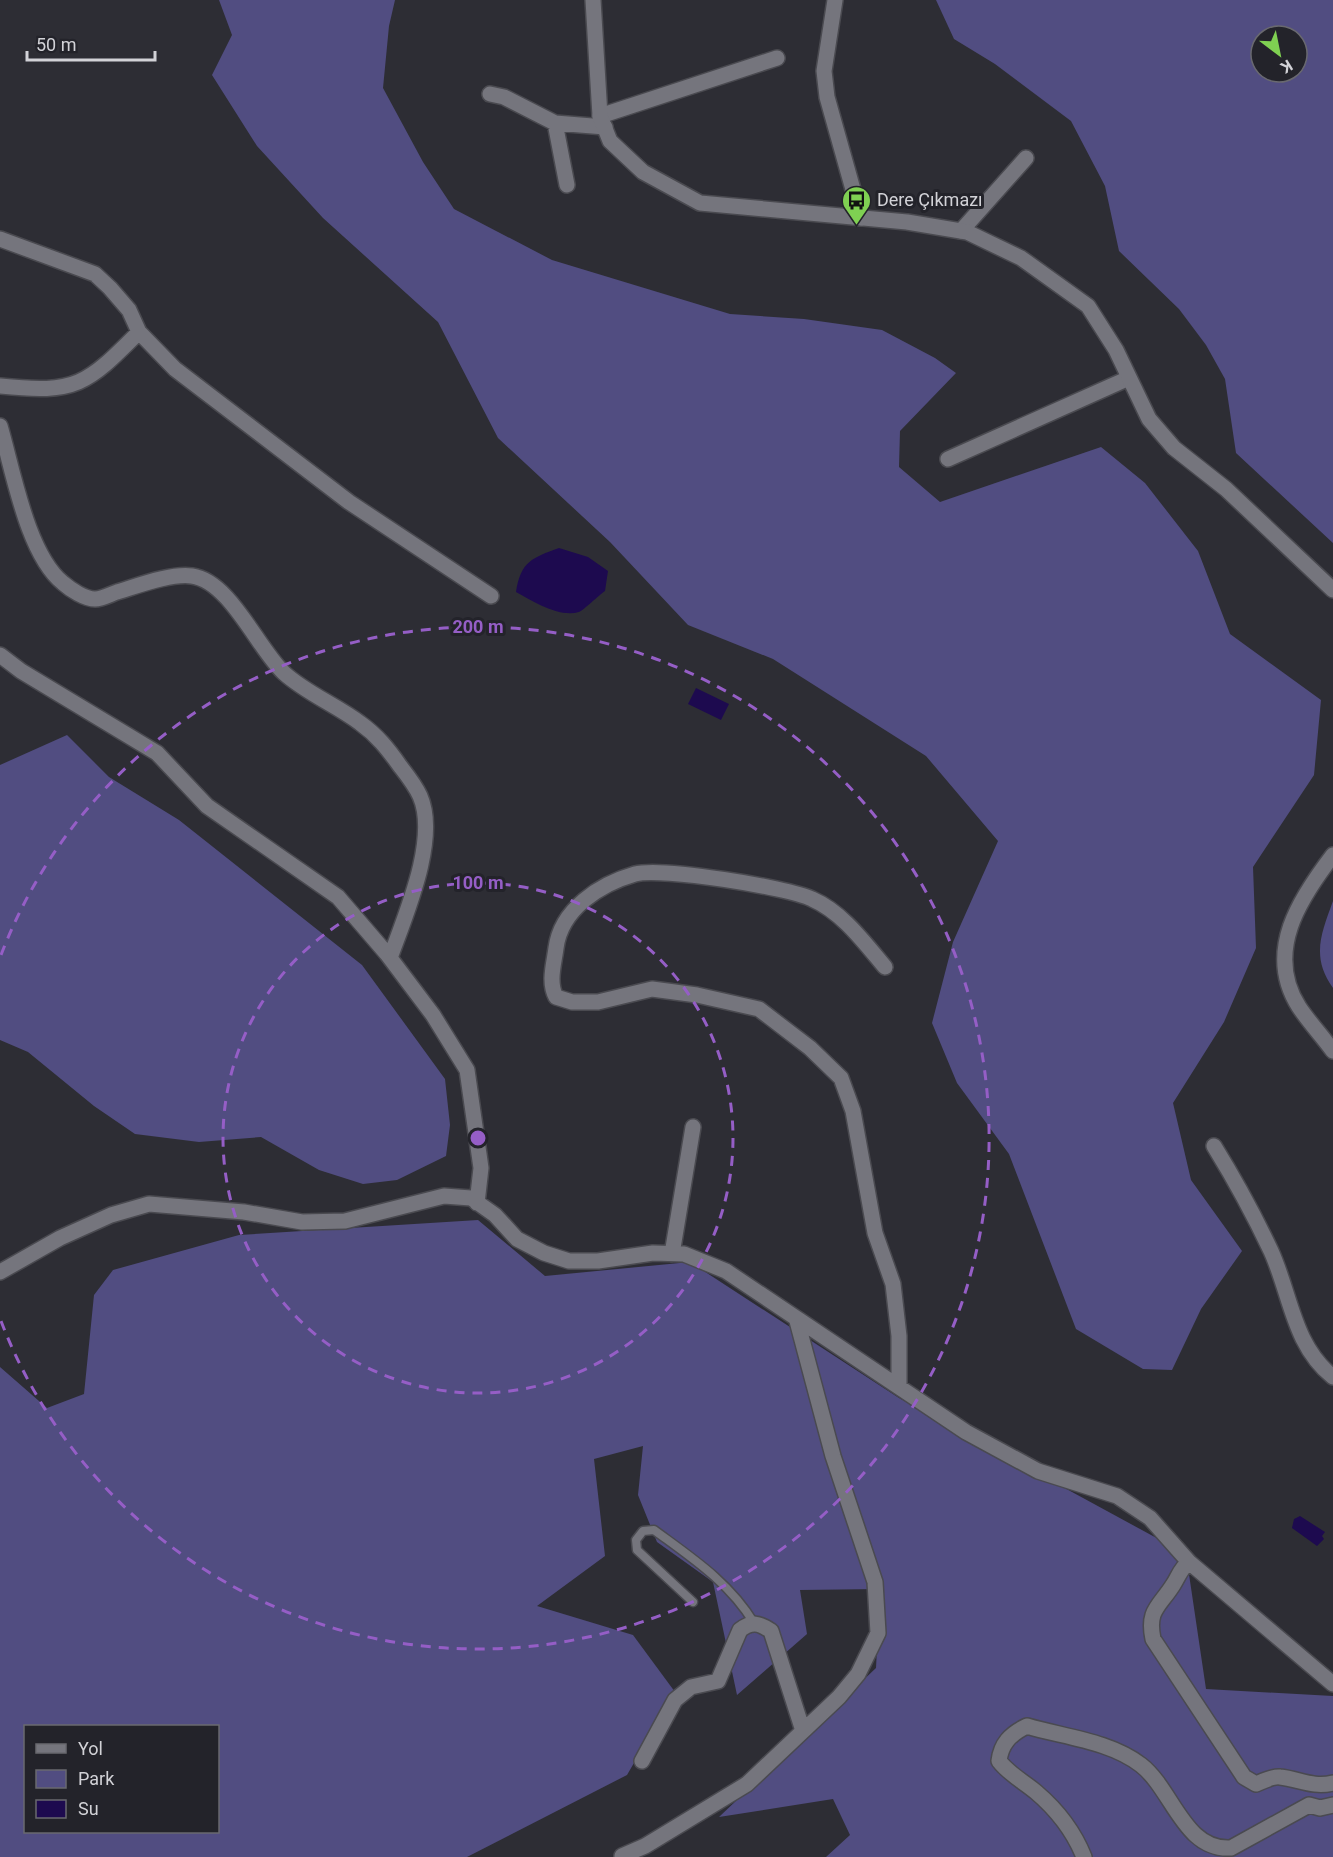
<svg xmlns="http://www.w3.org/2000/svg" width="1333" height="1857" font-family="Roboto,sans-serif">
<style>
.green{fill:#514d81;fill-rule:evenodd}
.water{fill:#1d0a4f}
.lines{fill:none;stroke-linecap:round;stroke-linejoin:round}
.lane-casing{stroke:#4a4a50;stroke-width:11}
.street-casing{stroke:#4a4a50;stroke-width:18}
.secondary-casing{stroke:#4a4a50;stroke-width:18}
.lane{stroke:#75757d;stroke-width:8}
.street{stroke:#75757d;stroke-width:15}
.secondary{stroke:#75757d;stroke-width:15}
.ring{fill:none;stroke:#955ec6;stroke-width:3;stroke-dasharray:10 8}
.labels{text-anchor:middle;stroke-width:6;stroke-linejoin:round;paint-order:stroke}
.poi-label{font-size:18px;fill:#d2d2d7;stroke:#23232a;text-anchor:start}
.centre{fill:#955ec6;stroke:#23232a;stroke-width:3}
.ring-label{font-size:18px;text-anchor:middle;font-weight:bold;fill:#955ec6;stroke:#23232a;stroke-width:6;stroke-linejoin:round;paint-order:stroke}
</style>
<rect width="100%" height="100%" fill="#2d2d34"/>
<path class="green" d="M219 0H395L389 26 383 88 423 162 454 209 552 260 730 314 804 319 882 330 935 358 956 373 900 431 899 467 940 502 1101 447 1145 483 1198 551 1230 634 1321 700 1314 775 1253 867 1256 948 1224 1022 1173 1103 1191 1180 1242 1251 1201 1309 1172 1370 1143 1369 1076 1329 1009 1154 957 1083 932 1023 953 942 998 841 926 756 773 659 688 625 610 542 498 438 438 322 323 218 257 146 212 75 232 35Z
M936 0H1333V543L1236 453 1225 379 1206 345 1179 309 1119 251 1105 186 1071 121 995 64 954 39ZM1261 36H1297V72H1261Z
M67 735 109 777 179 820 362 965 445 1079 450 1125 446 1156 397 1180 363 1184 319 1170 261 1137 199 1142 135 1134 94 1106 28 1052 0 1040V765Z
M1333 901V988C1311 957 1321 934 1333 901Z
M478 1220 545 1276 690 1262 899 1398 1186 1554 1206 1689 1333 1696V1857H826L850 1835 833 1799 719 1817 876 1668 880 1589 800 1590 807 1634 737 1695 713 1582 657 1542 638 1495 643 1446 594 1459 605 1556 537 1606 633 1635 675 1692 627 1775 467 1857H0V1367L47 1408 84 1394 94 1295 113 1270 239 1235ZM26 1726H218V1832H26Z"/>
<path class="water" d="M559 548 588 557 608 571 605 591C599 595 584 610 579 612 559 618 532 601 516 592 521 561 532 558 559 548Z
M696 688 729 704 721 720 688 704Z
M1300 1516 1325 1532 1322 1536 1324 1539 1317 1546 1292 1528 1294 1519Z"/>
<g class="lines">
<defs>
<path id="lane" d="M693 1602 637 1550 636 1540 643 1531 654 1530C692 1558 729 1582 754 1623"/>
<path id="street" d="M835 0 824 71 827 97 861 218
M490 94 504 97 555 123 605 127
M600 116 777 58
M555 123 567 185
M961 231 1026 158
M0 239 95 274 110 288 129 310 139 332 175 369 349 502 491 596
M0 386C77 394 86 385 139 332
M0 426C13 470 27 554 63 583 71 590 85 599 95 599 102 599 111 594 117 592 137 586 171 573 192 576 230 581 258 649 284 673 306 693 336 705 360 723 377 735 388 749 400 766 407 775 415 785 420 796 439 839 405 916 390 958
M948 459 1129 378
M0 655 21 671 157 753 207 806 338 897 387 954 433 1015 467 1070 481 1168 477 1203
M1333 855C1300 898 1264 952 1299 1007 1309 1022 1322 1036 1333 1051
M885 967C864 942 842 912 812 899 786 887 661 867 635 874 600 884 561 909 556 948 554 964 548 982 556 997L572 1002H598L652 989 697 995 759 1009 810 1048 841 1078 853 1111 875 1233 893 1284 899 1336V1387
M1214 1146C1235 1180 1254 1215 1271 1251 1291 1295 1293 1345 1333 1377
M672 1254 693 1127
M0 1272 60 1238 111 1215 149 1204 244 1212 302 1222 345 1221 444 1196 471 1198 495 1215 517 1239 544 1253 569 1261H598L653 1253 684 1254 726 1271 966 1432 1038 1471 1117 1496 1150 1518 1189 1562
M1333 1684 1189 1562C1180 1569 1179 1576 1173 1585 1159 1607 1147 1610 1153 1639L1244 1777 1256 1784C1263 1781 1273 1776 1280 1777 1299 1779 1313 1788 1333 1783
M642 1761 675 1700 691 1687 718 1681 740 1630C752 1621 759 1623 771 1631L803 1731
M622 1856 645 1846 747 1784 839 1697 858 1674 878 1633 875 1582 833 1456 797 1321
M1084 1857C1074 1832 1056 1809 1036 1792 1023 1781 1010 1775 999 1761 1001 1744 1010 1734 1027 1726 1064 1737 1110 1741 1141 1765 1173 1790 1184 1851 1231 1848L1309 1805 1320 1808 1333 1805"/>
<path id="secondary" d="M593 0 600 116 610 141 643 172 700 203 907 222 967 232 1021 258 1088 306 1116 350 1149 419 1174 448 1226 489 1333 590"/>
</defs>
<use href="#lane" class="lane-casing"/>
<use href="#street" class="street-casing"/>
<use href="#secondary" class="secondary-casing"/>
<use href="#lane" class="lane"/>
<use href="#street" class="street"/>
<use href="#secondary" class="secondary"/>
</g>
<g class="ring">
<circle cx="478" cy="1138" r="255"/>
<path d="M1 955A511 511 0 1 1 1 1321"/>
</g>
<defs>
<symbol id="bus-pin" viewBox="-11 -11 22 30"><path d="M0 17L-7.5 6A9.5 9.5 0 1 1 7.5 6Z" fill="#7fd052" stroke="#23232a"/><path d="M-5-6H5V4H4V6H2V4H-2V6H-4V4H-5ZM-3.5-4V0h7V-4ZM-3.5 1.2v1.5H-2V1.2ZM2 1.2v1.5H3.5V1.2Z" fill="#111"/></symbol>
</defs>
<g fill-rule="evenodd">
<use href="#bus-pin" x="840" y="184" width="33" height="45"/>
</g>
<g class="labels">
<g class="poi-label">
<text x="877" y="206">Dere Çıkmazı</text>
</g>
</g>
<circle cx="478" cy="1138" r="9" class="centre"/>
<g class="ring-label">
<text x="478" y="633">200 m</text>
<text x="478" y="889">100 m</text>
</g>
<rect x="24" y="1725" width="195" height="108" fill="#23232a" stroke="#69696f" stroke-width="1.5"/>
<rect x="36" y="1744" width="30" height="9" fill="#75757d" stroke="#69696f" stroke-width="1.5"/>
<text x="78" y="1755" font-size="18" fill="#d2d2d7">Yol</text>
<rect x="36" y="1770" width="30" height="18" fill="#514d81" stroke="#69696f" stroke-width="1.5"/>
<text x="78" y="1785" font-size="18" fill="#d2d2d7">Park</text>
<rect x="36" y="1800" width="30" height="18" fill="#1d0a4f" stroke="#69696f" stroke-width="1.5"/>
<text x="78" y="1815" font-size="18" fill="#d2d2d7">Su</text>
<g transform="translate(1279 54) rotate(148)"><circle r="28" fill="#23232a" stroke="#69696f" stroke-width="1.5"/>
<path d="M0-4.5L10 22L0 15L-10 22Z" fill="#7fd052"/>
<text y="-9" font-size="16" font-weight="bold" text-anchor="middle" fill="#d2d2d7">K</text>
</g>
<path d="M27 51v9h128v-9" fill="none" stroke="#d2d2d7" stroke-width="3"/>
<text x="36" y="51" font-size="18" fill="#d2d2d7" stroke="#23232a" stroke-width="4.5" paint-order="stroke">50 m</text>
</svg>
